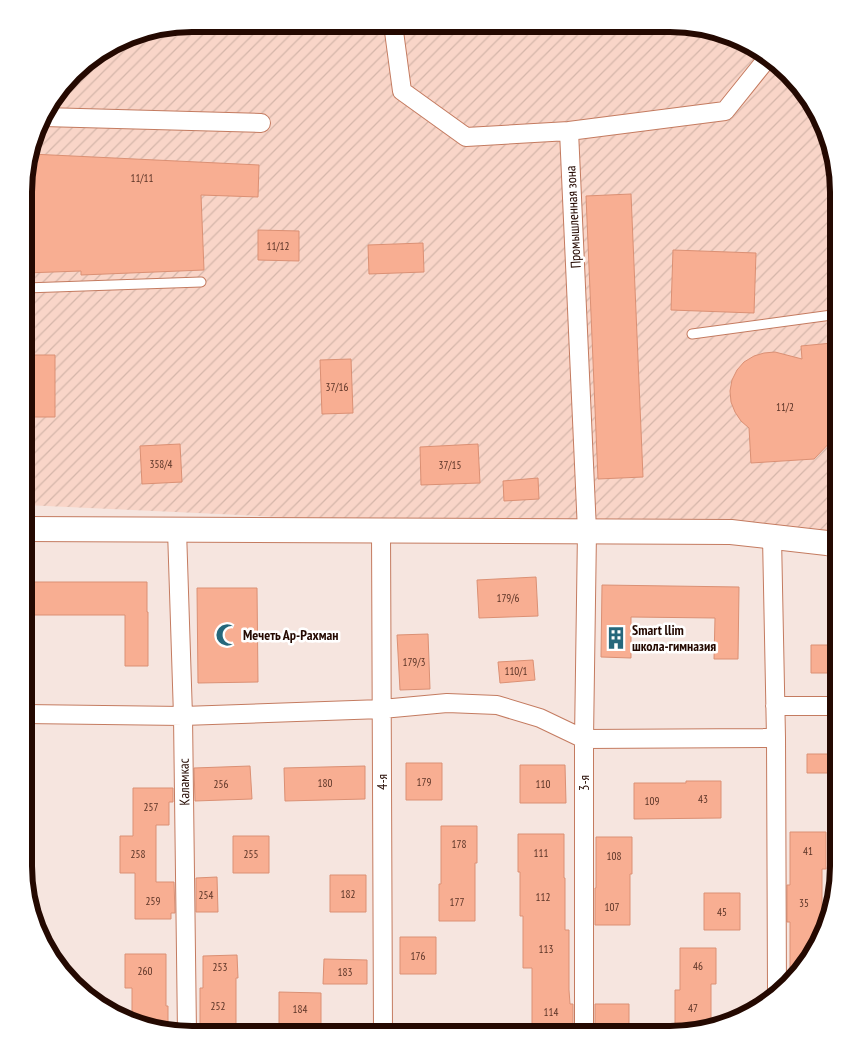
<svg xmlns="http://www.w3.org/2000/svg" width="863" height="1058" font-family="'PT Sans Narrow',sans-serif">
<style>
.industrial{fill:url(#industrial-furrows)}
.building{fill:#f8ae92;stroke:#db9074}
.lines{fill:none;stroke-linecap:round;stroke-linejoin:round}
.lane-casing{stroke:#c47b60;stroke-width:11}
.street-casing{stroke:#c47b60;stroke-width:20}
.secondary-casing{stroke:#c47b60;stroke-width:26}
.lane{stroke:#fff;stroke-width:9}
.street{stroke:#fff;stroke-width:18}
.secondary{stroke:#fff;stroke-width:24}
.labels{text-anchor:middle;stroke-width:5;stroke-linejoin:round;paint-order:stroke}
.number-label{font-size:11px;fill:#593225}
.street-label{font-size:14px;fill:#240901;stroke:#fff}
.poi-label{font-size:14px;font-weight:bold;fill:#240901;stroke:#fff;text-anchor:start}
.rim{fill:none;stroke:#240901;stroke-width:6}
</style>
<defs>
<pattern id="industrial-furrows" width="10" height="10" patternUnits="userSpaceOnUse" patternTransform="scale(1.25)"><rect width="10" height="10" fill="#f9d5c8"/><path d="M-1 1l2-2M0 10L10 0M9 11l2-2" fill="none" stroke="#d5b6aa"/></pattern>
</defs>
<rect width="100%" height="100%" fill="#f6e5df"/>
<path class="industrial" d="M192 24 693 25 765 52 817 108 839 192V543L25 505V170L46 108 81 65 138 33Z"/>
<path class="building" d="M31 154 259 165 258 197 201 195 204 270 81 275V271L25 273V170Z
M631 194 643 477 598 479 586 196Z
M258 230 299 231V261L258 260Z
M423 243 424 272 369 274 368 245Z
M673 250 756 253 754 313 671 310Z
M832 343 839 433 814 459 751 463 749 428 741 421 735 412 731 402 730 391 732 380 737 370 744 362 754 356 764 353 775 352 802 359 801 346Z
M25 355H55V417H25Z
M351 359 353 413 322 414 320 360Z
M180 444 182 482 142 484 140 446Z
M478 444 480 483 421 485 420 447Z
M538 478 539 499 504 501 503 481Z
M536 577 538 616 479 618 477 580Z
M24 582H147V612H148V666H125V615H24Z
M602 585 739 587 738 659H714L715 618 631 617V658L601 657Z
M197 588H257L258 682 198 683Z
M428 634 430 689 400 690 397 635Z
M811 645H839V673H811Z
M533 660 535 680 500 683 498 662Z
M807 754H839V773H807Z
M406 763H442V800H406Z
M520 765H565L566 803H520Z
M250 766 252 799 195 801 194 768Z
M365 766V799L285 801 284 768Z
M686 781H721V818L634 819V783H686Z
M133 788H173V802H169V825H156V882H174L175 913H171V919H135V873H120V836H133Z
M441 826H477V863H475V921H439V884H441Z
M790 832H826V869H822V927L811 959 790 979V922H787V885H790Z
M518 834H564V878H565V930H569V990L570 1004H573V1034H532V968H523V916H520V872H518Z
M233 836H269V873H233Z
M596 837H632V874H630V925H595V888H596Z
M330 875H366V912H330Z
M217 877 218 912H196V878Z
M704 893H740V930H704Z
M400 937H436V974H400Z
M680 948H716V984H711V1025L704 1027H675V990H680Z
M125 954H166V1006H168V1030L132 1017V988H125Z
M237 955 238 978H236V1025H200V988H203V956Z
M324 959 367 960V984H323Z
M279 992 321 993V1027L279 1026Z
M595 1004H629V1034H595Z"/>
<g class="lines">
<defs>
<path id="lane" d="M25 288 201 282
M692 334 839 314"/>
<path id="street" d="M393 24 402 91 466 137 569 131
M43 117 261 123
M177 530 183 716 187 1034
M381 530 383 1034
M772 537 776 738 777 991
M775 706H839
M24 714 183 716 382 709 447 703 497 705 540 718 584 739 776 738
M584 1034V739L587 531 569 131 725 111 766 60V54"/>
<path id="secondary" d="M24 529 731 532 827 543 839 546"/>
</defs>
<use href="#lane" class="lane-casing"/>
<use href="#street" class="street-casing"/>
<use href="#secondary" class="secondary-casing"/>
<use href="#lane" class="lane"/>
<use href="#street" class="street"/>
<use href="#secondary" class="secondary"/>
</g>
<defs>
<symbol id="mosque-bare" viewBox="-9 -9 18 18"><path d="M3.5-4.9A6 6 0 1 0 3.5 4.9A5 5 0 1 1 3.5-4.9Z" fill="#26677b" stroke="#fff" stroke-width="2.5" paint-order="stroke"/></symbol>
<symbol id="building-bare" viewBox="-9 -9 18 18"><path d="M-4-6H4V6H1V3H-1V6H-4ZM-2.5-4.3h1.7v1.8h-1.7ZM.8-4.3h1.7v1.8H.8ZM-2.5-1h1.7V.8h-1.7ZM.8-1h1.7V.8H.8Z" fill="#26677b" stroke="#fff" stroke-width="2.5" paint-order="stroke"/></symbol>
</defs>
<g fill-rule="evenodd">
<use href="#mosque-bare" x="211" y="619" width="32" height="32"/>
<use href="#building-bare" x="600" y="622" width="32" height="32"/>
</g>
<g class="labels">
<g class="number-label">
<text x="142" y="182">11/11</text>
<text x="278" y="250">11/12</text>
<text x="337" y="391">37/16</text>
<text x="785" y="411">11/2</text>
<text x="161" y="468">358/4</text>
<text x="450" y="469">37/15</text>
<text x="508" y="602">179/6</text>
<text x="414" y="666">179/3</text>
<text x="516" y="675">110/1</text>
<text x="424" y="786">179</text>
<text x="325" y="787">180</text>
<text x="221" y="788">256</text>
<text x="543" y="788">110</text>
<text x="703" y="803">43</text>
<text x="652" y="805">109</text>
<text x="151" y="811">257</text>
<text x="459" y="848">178</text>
<text x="808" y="855">41</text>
<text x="541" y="857">111</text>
<text x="138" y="858">258</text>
<text x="251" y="858">255</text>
<text x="614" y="860">108</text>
<text x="348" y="898">182</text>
<text x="206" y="899">254</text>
<text x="543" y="901">112</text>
<text x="153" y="905">259</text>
<text x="457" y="906">177</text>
<text x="804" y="907">35</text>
<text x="612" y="911">107</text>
<text x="722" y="916">45</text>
<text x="546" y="953">113</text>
<text x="418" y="960">176</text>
<text x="698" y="970">46</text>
<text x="220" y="971">253</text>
<text x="145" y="975">260</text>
<text x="345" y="976">183</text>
<text x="218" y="1010">252</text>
<text x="693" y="1012">47</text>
<text x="300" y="1013">184</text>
<text x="551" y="1016">114</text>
</g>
<g class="street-label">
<text transform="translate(573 217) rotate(-93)" y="5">Промышленная зона</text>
<text transform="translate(184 782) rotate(-91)" y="5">Каламкас</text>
<text transform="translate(382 782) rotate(-90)" y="5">4-я</text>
<text transform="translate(584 783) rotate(-90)" y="5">3-я</text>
</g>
<g class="poi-label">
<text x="632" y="635">Smart llim<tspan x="632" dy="16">школа-гимназия</tspan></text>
<text x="243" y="640">Мечеть Ар-Рахман</text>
</g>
</g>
<path d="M0 0H863V1058H0ZM192 32H670A160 160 0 0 1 830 192V866A160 160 0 0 1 670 1026H192A160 160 0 0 1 32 866V192A160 160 0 0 1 192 32Z" fill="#fff" fill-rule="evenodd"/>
<path class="rim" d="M192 32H670A160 160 0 0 1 830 192V866A160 160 0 0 1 670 1026H192A160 160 0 0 1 32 866V192A160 160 0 0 1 192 32Z"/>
</svg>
